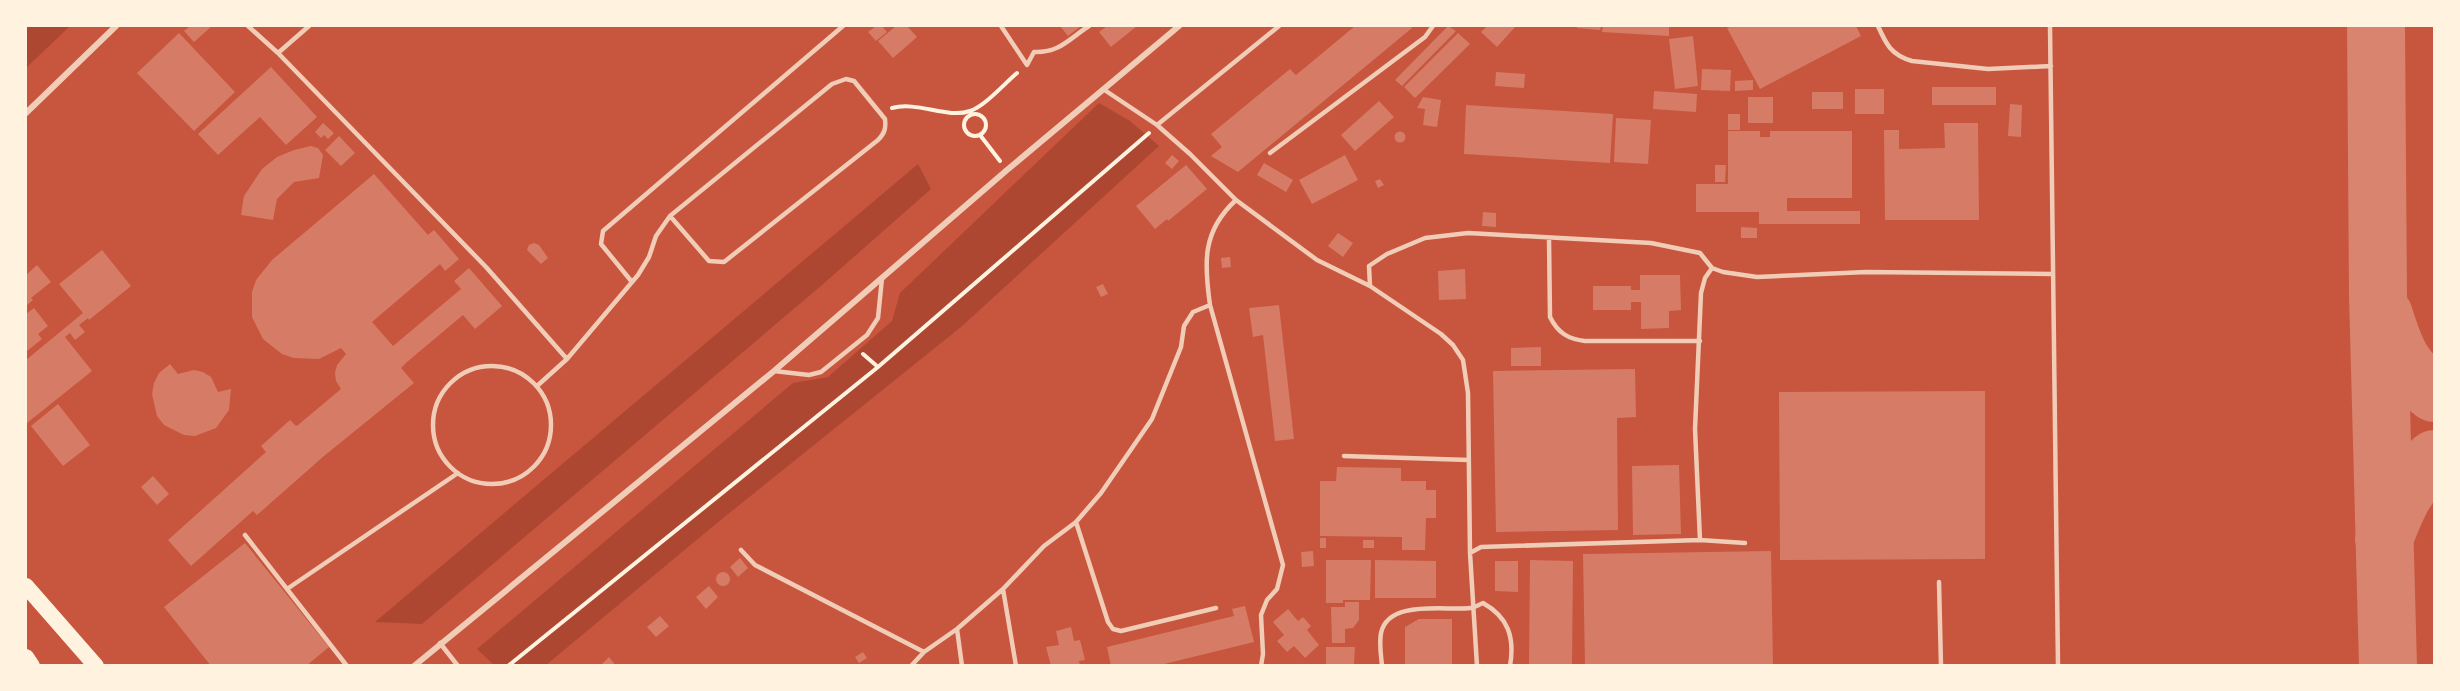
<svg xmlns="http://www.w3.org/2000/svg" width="2460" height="691" font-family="Quicksand,sans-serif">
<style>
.green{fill:#ae4732}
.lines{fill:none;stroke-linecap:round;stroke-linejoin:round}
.taxiway{stroke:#d8846e;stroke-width:58}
.building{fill:#d67c66}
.path{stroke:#fff3e0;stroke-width:4}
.service{stroke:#f1ccb7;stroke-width:4.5}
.minor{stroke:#f1ccb7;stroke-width:6}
.trunk{stroke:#fff3e0;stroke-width:16}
</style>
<rect width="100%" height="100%" fill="#c8553d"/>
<path class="green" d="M26 26H70L26 68Z
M1099 103 1130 121 1159 146 961 327 717 523 546 665H494L477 649 793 383 828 377 892 321 900 293Z
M918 164 931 189 822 285 422 624 375 622Z"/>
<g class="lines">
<path class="taxiway" d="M2376 26 2378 295 2388 666
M2384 315C2395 351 2402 370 2434 393
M2384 539C2398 503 2405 485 2434 459"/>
</g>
<path class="building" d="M190 26H212L194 42 184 31Z
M876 26H882L887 32 876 41 868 32Z
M896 26H907L917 37 893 58 878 41Z
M1060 26H1081L1068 36Z
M1107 26H1137L1111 47 1099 32Z
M1355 26H1410L1412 28 1238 172 1211 156 1222 147 1211 134 1290 69 1296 75Z
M1448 26 1456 31 1402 86 1395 80Z
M1487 26H1516L1497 47 1481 32Z
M1577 26H1601L1600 30 1577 28Z
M1603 26H1669V36L1602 32Z
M1733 26H1856L1861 36 1760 89 1727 28Z
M179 33 235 92 194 131 137 73Z
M1458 33 1470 44 1415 98 1404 87Z
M1693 36 1698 86 1675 89 1669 39Z
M271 67 317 117 286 145 260 117 218 155 198 134Z
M1702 69 1731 70 1730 91 1701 90Z
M1496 72 1525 74 1524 88 1495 86Z
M1753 80V90L1735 91V81Z
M1932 87H1996V105H1932Z
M1855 89H1884V114H1855Z
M1654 91 1697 94 1696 112 1653 109Z
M1812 92H1843V109H1812Z
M1423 97 1441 100 1437 127 1423 125 1425 109 1417 108Z
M1748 97H1773V123H1748Z
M1379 101 1394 117 1355 151 1341 135Z
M2010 104 2022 105 2021 137 2008 136Z
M1466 105 1613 114 1610 163 1464 154Z
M1728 114H1740V130H1728Z
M1616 118 1651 120 1648 164 1614 162Z
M323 123 334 133 328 139 324 135 321 138 315 132Z
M1944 123H1978L1979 220H1885L1884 130H1899V149L1945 148Z
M1728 131H1760V137H1770V131H1852V198H1787V211H1860V224H1759V212H1696V184H1728Z
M1394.5 137a5.5 5.5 0 1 1 11 0a5.5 5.5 0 1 1-11 0Z
M339 136 355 153 341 166 325 150Z
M311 146 318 148 323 155 319 178 294 182 277 199 273 220 241 215 244 196 262 169 277 157 294 150Z
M1172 155 1179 161 1172 169 1165 163Z
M1345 155 1358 180 1312 204 1299 180Z
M1264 163 1293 180 1286 192 1257 175Z
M1186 165 1207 189 1168 221 1167 219 1155 229 1136 206Z
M1715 165H1726L1725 182H1715Z
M374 174 428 235 434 230 459 259 445 271 440 264 372 322 393 346 461 289 454 281 469 268 502 306 475 329 463 315 407 362 401 368 414 383 324 456 257 515 253 511 191 566 168 540 266 452 261 446 290 420 296 426 298 425 341 389 336 381 335 373 337 365 346 354 341 348 319 359 294 358 282 354 263 339 252 317V292L256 280 272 260Z
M1380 179 1384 185 1378 188 1375 181Z
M1483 212 1496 213V227L1482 226Z
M1741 227 1757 228V238H1741Z
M1338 233 1353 243 1343 257 1328 246Z
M534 243 539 245 548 258 541 264 527 250 529 245Z
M102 250 131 286 89 320 88 318 79 325 85 332 75 340 70 333 65 337 92 371 27 423 26 360 83 313 59 284Z
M1230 257 1231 267 1222 268 1221 258Z
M37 265 51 282 31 298 33 300 26 306V275Z
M1465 269 1466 299 1439 300 1438 271Z
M1640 275H1680L1681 310 1669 311V328L1641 329V302H1631V310H1593V286H1631V290H1640Z
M1103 284 1108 294 1101 297 1096 287Z
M1279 305 1294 439 1275 441 1263 335 1253 337 1249 308Z
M34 308 48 326 38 334 42 339 27 351 26 314Z
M1541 347V366H1511V348Z
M170 364 178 374 194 370 203 372 211 377 218 392 231 389 229 410 216 428 195 436 184 435 164 425 157 416 152 394 154 383 159 373Z
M1635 369 1636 417 1617 418 1618 530 1496 532 1493 371Z
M1985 391V559L1780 560 1779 392Z
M58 404 90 445 63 466 31 426Z
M1679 465 1681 534 1633 535 1632 466Z
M1337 467 1401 468V481H1426V490H1436V518H1426L1425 550H1402V537L1320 536V481H1336Z
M153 476 169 494 157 505 141 487Z
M1320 538H1326V548H1320Z
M1363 540H1374V548H1363Z
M245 543 329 647 306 666H211L164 607Z
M1313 551 1314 566 1302 567 1301 552Z
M1771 551 1773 666H1585L1583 554Z
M740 558 748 568 738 577 730 567Z
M1326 560H1371L1370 600H1343V603H1326Z
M1375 560 1436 561V598H1375Z
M1530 560 1573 561 1572 666H1529Z
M1495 561H1518V592L1495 591Z
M716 579a7 7 0 1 1 14 0a7 7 0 1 1-14 0Z
M709 586 718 597 706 609 696 597Z
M1345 602H1359V620L1353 628 1345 629V643H1332L1331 607H1345Z
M1245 606 1254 642 1156 666H1111L1107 647 1234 616 1232 609Z
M1288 609 1298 621 1303 617 1311 626 1307 630 1319 645 1305 658 1294 646 1287 652 1277 641 1284 635 1273 622Z
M660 616 669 626 656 637 647 627Z
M1419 619H1452V666H1405V627Z
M1071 627 1074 641 1080 640 1085 660 1079 661 1080 666H1051L1046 647 1059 645 1056 631Z
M1326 647H1355L1354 664H1326Z
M863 652 867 658 859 663 855 657Z
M609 657 616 666H600Z"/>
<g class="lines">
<path class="path" d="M892 108C918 101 947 119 970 111 985 106 1005 83 1017 73
M964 125a11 11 0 1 1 22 0a11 11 0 1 1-22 0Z
M980 135 1000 161
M863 354 878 367
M508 666 878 367 1149 133"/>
<path class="service" d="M248 26 278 53 486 267 567 359
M1001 26 1027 65 1034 52C1060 53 1070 38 1089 26
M1878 26C1886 44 1891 55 1912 61L1988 69 2051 66
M2050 26 2058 666
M278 53 309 26
M1103 89 1157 125 1190 154 1236 200 1317 260 1370 286 1441 334 1453 345 1463 360 1468 393 1470 553 1477 666
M1157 125 1279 26
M1270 153 1425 37 1433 26
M1236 200C1202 231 1204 263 1210 305L1283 565 1277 589 1267 600 1261 615 1263 654 1261 666
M1549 238 1550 317C1558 333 1568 339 1585 341H1700
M632 282 601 244 603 231 843 26
M1370 286 1369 266 1387 254 1425 238 1468 233 1651 243 1700 253 1712 268 1723 272 1757 277 1866 272 2053 274
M433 425a59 59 0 1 1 118 0a59 59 0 1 1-118 0Z
M774 371 809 375 821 372 867 335 878 318 882 278
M537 386 567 359 638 275 649 257 656 236 670 216 832 84 846 79 854 81 885 119C886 128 885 133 878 140L724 262 709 261 670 216
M1344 456 1469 460
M1076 522 1108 622 1113 629 1121 631 1216 608
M245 535 347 666
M1700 540 1695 429 1701 293 1705 278 1712 268
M741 550 755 565 924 652
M1470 553 1481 547 1700 540 1745 543
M1939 582 1941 666
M287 589 458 473
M1003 589 1016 666
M957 629 962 666
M440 643 458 666
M911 666 924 652 957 629 1003 589 1044 546 1076 522 1101 493 1152 419 1181 347 1184 326 1193 312 1210 305
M1382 666C1381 655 1379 643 1381 633 1388 599 1446 611 1470 608 1474 608 1478 605 1483 603 1508 617 1515 637 1510 666"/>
<path class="minor" d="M26 113 116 26
M414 666 774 371 1007 170 1179 26"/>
<path class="trunk" d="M26 586 96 666
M26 657 32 666"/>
</g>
<rect width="2460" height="691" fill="none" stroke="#fff3e0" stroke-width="54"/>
</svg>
